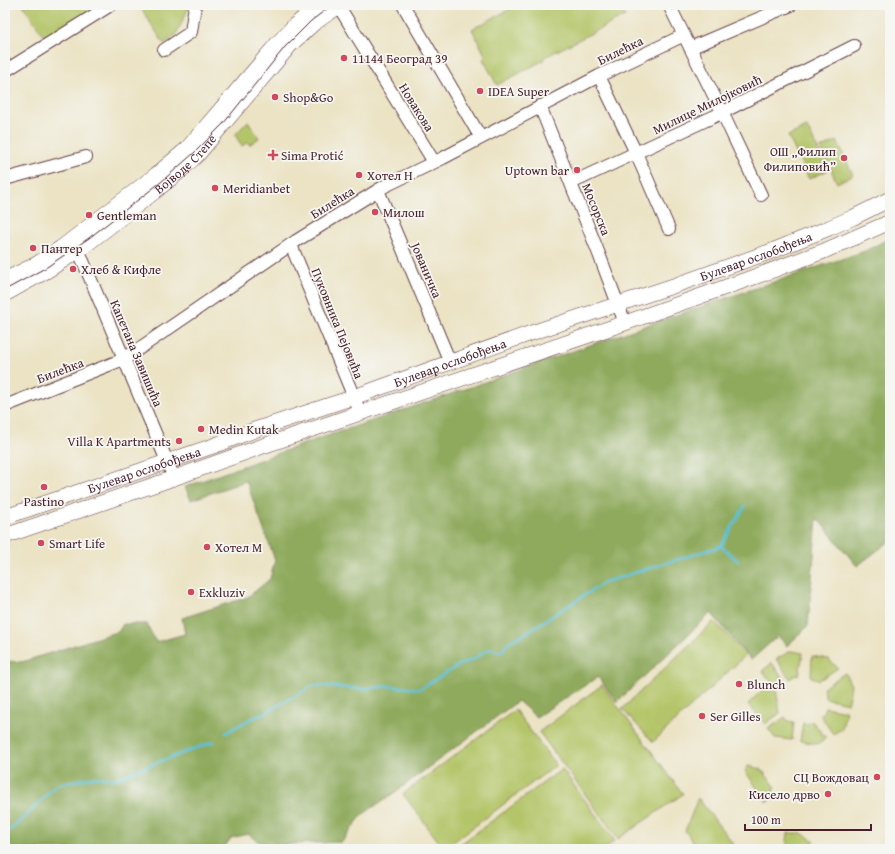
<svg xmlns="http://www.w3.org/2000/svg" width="895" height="854" font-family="'Gentium Book Plus',serif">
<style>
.green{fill:#b4c569;stroke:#7f724a}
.forest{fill:#8faa5d;stroke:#6c6444}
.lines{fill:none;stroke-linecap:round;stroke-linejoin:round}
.stream{stroke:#5ac1d7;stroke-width:2.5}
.minor-casing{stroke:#623c42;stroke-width:14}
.major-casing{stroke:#623c42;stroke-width:16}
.minor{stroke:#fff;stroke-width:12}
.major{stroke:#fff;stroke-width:15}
.tram{stroke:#4a1f2b;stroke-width:1}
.poi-dot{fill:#d1495b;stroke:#f6f6f2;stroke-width:1.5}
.labels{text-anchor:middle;stroke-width:3.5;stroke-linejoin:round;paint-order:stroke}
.street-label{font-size:13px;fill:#4a1f2b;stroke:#f6f6f2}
.poi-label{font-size:13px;fill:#4a1f2b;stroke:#f6f6f2;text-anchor:start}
</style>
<rect width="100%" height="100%" fill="#f6f6f2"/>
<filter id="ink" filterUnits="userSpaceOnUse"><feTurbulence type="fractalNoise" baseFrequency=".025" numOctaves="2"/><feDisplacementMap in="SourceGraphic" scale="8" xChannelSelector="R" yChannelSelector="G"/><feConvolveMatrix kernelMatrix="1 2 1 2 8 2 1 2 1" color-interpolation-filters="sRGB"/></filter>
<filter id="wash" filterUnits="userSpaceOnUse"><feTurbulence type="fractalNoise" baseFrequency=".012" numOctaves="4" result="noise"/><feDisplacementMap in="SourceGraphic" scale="16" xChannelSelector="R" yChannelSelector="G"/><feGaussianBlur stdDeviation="0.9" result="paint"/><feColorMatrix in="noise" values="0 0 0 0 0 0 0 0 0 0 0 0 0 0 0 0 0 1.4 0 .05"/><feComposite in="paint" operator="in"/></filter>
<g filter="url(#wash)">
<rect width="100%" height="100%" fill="#ebe3c4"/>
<path class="green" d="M23 5H104L47 41Z
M139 5H190L176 35 164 44Z
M518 5H619L625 16 543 58 544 60 497 85 483 59 486 57 472 29Z
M248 121 259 138 249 145 248 142 242 146 235 135Z
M807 127 828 170 809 179 788 136Z
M837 141 853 175 837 183 821 148Z
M714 621 746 655 653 742 622 709Z
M791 651 803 653 799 675 794 676 790 679 776 659Z
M812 656 828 659 838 668 818 681 815 678 811 677Z
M772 663 785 681 776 689 780 713 765 724 748 704 771 681 762 671Z
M845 673 851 685 848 703 825 698V693L823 688Z
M602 685 683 794 618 839 539 732Z
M825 707 846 711 842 729 833 734 820 715 823 713Z
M515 710 556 765 444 849 403 794Z
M785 717 788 721 794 722 792 740 775 738 768 729Z
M812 721 826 738 817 744 800 741 803 723 807 724Z
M748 766 761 769 775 786 770 801H766L745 771Z
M562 769 615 841 604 849H460L458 846Z
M698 798 737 849H699L685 831Z
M788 833H801L815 841 803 849H786Z"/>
<path class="forest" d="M890 238V541L857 566 817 518 808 626 787 646 778 636 751 660 711 613 617 702 598 677 536 717 518 701 398 790 362 815 342 842 271 845 259 842 248 834 231 838 223 849H5V661L22 662 119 631 123 624H147L156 642 185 634 182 618 248 597 270 579 275 560 246 481 191 500 185 487 315 440 445 396 650 324 865 251Z"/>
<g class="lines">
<path class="stream" d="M721 546 738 561
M226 733 246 721 263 714 314 685 363 689 389 686 420 689 459 665 474 659 487 650 493 649 497 651 502 652C505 644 513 639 521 636L605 582 721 546 745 506
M5 834 28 814 56 785 93 777 114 779 153 764 213 742"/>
</g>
</g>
<g filter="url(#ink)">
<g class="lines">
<defs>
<path id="minor" d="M338 5 434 162
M403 5 481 138
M669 5 722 112 761 195
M690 48 791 5
M164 50 191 32 195 5
M5 71 109 6
M599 76 636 153 669 229
M540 106 599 254 625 323
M5 179 86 157
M571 183 715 116 854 46
M378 190 450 362
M75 242 174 478
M291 245 360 412
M5 406 124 359 296 241 383 187 443 158 599 76 684 35"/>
<g id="major">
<path d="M5 280 37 264 61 248 156 175 187 149 277 44 295 25 320 5"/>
<path id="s1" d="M5 294 48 270 79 250 154 192 181 170 198 154 291 44 314 23 340 5"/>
<path id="s2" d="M5 517 213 446 257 429 354 397 534 332 676 285 772 251 829 228 852 218 890 199"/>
<path d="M5 536 174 478 263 446 625 323 754 277 824 251 890 222"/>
</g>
</defs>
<use href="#minor" class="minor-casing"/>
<use href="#major" class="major-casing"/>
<use href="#minor" class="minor"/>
<use href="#major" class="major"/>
<path class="tram" d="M5 290 47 267 89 238 161 182 194 153 223 124 285 47 311 21 332 5"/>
</g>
</g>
<g class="poi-dot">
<circle cx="344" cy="58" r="4"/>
<circle cx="480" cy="91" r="4"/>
<circle cx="275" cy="97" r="4"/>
<path d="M271 149h4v4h4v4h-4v4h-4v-4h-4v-4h4z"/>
<circle cx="844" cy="158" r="4"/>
<circle cx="577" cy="170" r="4"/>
<circle cx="359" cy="175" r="4"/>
<circle cx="215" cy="188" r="4"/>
<circle cx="375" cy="212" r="4"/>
<circle cx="89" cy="215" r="4"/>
<circle cx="33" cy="248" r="4"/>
<circle cx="73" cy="269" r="4"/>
<circle cx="201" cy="429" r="4"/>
<circle cx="179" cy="441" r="4"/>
<circle cx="44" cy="487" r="4"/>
<circle cx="41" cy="543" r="4"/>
<circle cx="207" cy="547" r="4"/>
<circle cx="191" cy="592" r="4"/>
<circle cx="739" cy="684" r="4"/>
<circle cx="702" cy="716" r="4"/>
<circle cx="877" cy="777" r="4"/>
<circle cx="828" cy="794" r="4"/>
</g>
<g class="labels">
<g class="street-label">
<text transform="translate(620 50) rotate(-26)" y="5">Билећка</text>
<text transform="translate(707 104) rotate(-26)" y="5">Милице Милојковић</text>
<text transform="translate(417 107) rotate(58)" y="5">Новакова</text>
<text dy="5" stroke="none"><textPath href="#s1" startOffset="223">Војводе Степе</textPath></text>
<text transform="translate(332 202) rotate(-32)" y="5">Билећка</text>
<text transform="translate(597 209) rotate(68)" y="5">Мосорска</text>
<text dy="5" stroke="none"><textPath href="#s2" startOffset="795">Булевар ослобођења</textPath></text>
<text transform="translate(427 270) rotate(67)" y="5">Јованичка</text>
<text transform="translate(338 323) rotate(68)" y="5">Пуковника Пејовића</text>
<text transform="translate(137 353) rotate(67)" y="5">Капетана Завишића</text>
<text dy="5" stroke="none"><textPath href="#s2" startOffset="471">Булевар ослобођења</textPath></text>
<text transform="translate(60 370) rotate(-21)" y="5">Билећка</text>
<text dy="5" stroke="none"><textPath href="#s2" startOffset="147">Булевар ослобођења</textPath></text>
</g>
<g class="poi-label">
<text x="352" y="63">11144 Београд 39</text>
<text x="488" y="96">IDEA Super</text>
<text x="283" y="102">Shop&amp;Go</text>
<text x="836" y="156" text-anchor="end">ОШ „Филип<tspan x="836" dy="15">Филиповић”</tspan></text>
<text x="281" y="160">Sima Protić</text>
<text x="569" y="175" text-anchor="end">Uptown bar</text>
<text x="367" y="180">Хотел Н</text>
<text x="223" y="193">Meridianbet</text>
<text x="383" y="217">Милош</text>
<text x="97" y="220">Gentleman</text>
<text x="41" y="253">Пантер</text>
<text x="81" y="274">Хлеб &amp; Кифле</text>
<text x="209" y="434">Medin Kutak</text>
<text x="171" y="446" text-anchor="end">Villa K Apartments</text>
<text x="44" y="506" text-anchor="middle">Pastino</text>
<text x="49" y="548">Smart Life</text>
<text x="215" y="552">Хотел М</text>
<text x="199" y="597">Exkluziv</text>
<text x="747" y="689">Blunch</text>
<text x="710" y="721">Ser Gilles</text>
<text x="869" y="782" text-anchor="end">СЦ Вождовац</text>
<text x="820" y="799" text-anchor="end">Кисело дрво</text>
</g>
</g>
<rect width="895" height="854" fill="none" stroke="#f6f6f2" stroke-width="20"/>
<path d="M745 824v6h126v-6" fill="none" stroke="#4a1f2b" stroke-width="2"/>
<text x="751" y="824" font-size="12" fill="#4a1f2b" stroke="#f6f6f2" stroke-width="3" paint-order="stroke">100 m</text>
</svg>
